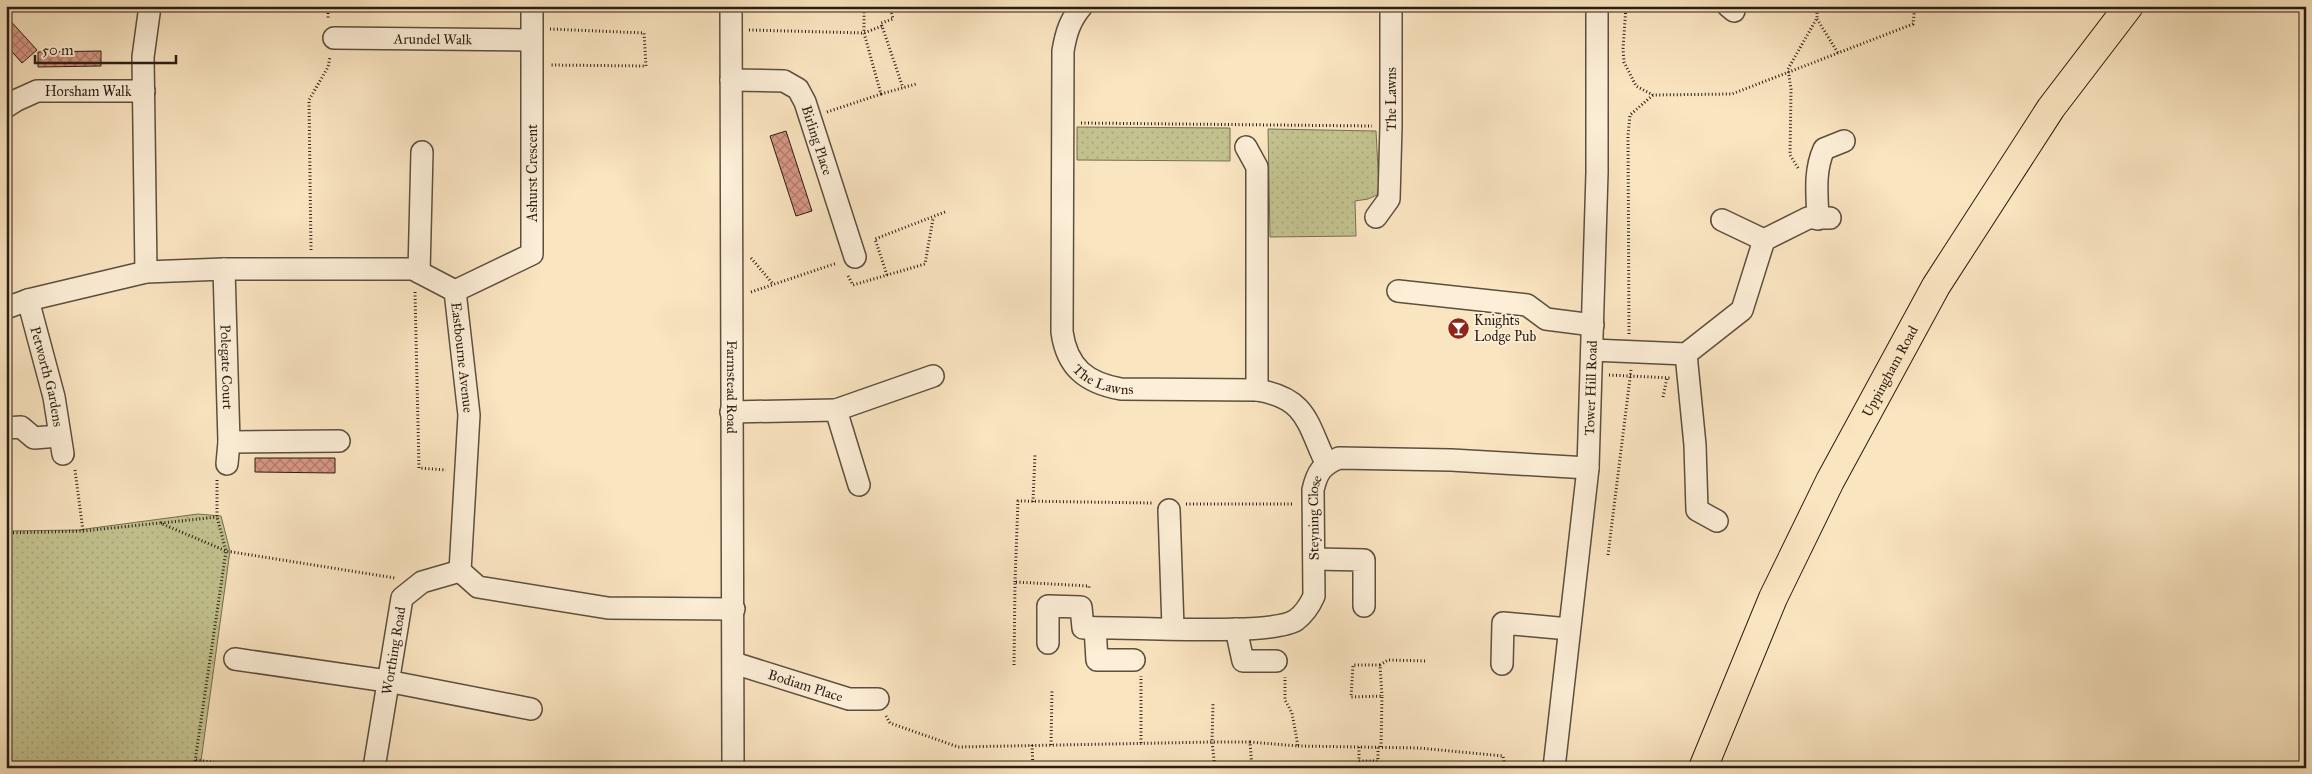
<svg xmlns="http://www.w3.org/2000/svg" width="2312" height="774" font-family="'IM FELL Great Primer',serif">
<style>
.grass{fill:url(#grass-dots);stroke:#767051}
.building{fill:url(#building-cross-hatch);stroke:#291d12}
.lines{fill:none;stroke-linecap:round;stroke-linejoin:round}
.minor-casing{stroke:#5d4f3e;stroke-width:24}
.highway-casing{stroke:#291d12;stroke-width:30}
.path{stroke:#291d12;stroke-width:3;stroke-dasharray:1 2.5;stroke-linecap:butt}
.minor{stroke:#fceed7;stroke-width:21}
.highway{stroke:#fae5c1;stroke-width:28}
.labels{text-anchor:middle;stroke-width:4;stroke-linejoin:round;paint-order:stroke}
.street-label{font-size:14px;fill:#291d12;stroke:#fceed7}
.poi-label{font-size:14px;fill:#291d12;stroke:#fceed7;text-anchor:start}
</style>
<defs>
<pattern id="grass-dots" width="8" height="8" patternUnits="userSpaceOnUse" patternTransform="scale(1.25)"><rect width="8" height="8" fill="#c3c390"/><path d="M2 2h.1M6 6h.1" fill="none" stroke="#a8a77b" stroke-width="1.8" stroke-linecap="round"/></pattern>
<pattern id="building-cross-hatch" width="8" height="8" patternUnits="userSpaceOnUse" patternTransform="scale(1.25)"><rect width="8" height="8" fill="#d99888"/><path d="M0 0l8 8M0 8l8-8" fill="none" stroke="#b07b6e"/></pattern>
</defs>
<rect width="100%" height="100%" fill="#fae5c1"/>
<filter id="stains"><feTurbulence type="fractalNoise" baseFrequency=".004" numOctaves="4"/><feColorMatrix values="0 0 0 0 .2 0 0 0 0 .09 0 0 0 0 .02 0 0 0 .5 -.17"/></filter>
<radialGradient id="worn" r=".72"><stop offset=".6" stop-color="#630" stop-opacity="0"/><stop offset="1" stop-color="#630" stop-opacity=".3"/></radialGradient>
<path class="grass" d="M1077 127 1230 128V161L1077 160Z
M1268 129 1376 131 1379 186 1377 195 1368 199 1355 201 1356 236 1270 237Z
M198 514 221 516 230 551 200 768H6V531L78 530Z"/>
<path class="building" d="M6 16 37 50 22 63 6 45Z
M101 51V66L38 67V52Z
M786 131 812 211 796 216 770 136Z
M255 458H335V473L255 472Z"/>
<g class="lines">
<defs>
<g id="minor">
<path id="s1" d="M731 6 733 768"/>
<path id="s2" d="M1082 6C1070 20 1066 33 1063 51L1062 332C1067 368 1087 383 1121 389L1257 390V167L1246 147"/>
<path d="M1728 6 1734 11"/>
<path id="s3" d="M334 38 531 40"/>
<path id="s4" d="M731 80 784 81 798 89 805 102 855 257"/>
<path id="s5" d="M6 107 17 100 37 91H144"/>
<path id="s6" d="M1376 217 1389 199 1391 126V6"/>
<path d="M1818 219C1817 194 1814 171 1824 149L1844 141"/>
<path d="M1722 220 1764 240"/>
<path id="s7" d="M224 269 229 442 227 464"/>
<path d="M146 272 143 57 150 6"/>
<path d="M419 272 422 152"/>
<path d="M455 291 532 254V6"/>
<path d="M1398 291 1527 305 1546 319 1593 325"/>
<path id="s8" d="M28 300 54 397 63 454"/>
<path id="s9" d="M6 308 28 300 146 272 224 269H413L455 291 469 415 460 571 478 587 608 608 734 609"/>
<path d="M1592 350 1686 354 1742 310 1764 240 1808 218H1830"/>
<path d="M1686 354 1695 445 1697 510 1717 521"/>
<path d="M1257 390C1307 398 1307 423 1326 463"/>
<path d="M836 410 933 376"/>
<path d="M731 412 836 410 859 485"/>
<path d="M6 428 21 427 34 438 59 436"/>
<path d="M229 442 339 441"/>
<path d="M1169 510 1173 628"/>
<path d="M1315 559 1364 560V606"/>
<path d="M1095 628 1097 660H1134"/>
<path d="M1236 629 1243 661H1276"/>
<path id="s10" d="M1048 643V606L1081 607 1083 628C1122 626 1271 637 1296 620 1304 614 1310 605 1314 596L1313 490C1317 472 1322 465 1339 458L1451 460 1588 468"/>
<path d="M235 659 387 681 531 709"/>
<path id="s11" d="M734 663 849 699H878"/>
<path d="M1502 664 1503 623 1569 629"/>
<path id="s12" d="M374 768 402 598 422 582 460 571"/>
<path id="s13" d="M1554 768 1588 468 1597 173V6"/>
</g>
<g id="highway">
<path id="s14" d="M1703 768 1773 598 1830 481 1936 286 2051 108 2129 6"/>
</g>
</defs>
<use href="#minor" class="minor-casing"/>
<use href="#highway" class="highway-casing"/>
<path class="path" d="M328 6V20
M1626 6 1623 49 1624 62 1636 86 1653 95 1732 94 1913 24 1915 6
M1817 19 1838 53
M882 26 881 23 893 19 890 6
M550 29 644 33 646 66 550 65
M749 30 864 33 882 26 903 88
M881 94 916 84
M827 112 881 94 864 33V6
M1081 123 1372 126
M1798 168 1790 155 1791 89 1788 69 1817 18V6
M311 250 309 100 328 67 330 57
M751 258 773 284
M887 275 875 239 945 212
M848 276 853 285 925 264 933 219
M415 292 419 468 446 470
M751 292 837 263
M1629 334 1628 135 1630 115 1653 95
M1609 375 1671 378
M1663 397 1667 378
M75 470 83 531
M1033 502 1035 454
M1186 504H1294
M161 523 217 517
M6 533 83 531 160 523 226 551 395 578
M1608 555 1631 370
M1015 582 1018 501 1152 503
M1014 665 1015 582 1089 586V590
M1380 665 1388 660 1426 661
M886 716 890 723 958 747 1212 742 1213 703
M1250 742 1298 746 1292 713 1285 700V677
M1141 743V676
M1032 745 1033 768
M1051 745 1052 690
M1298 746 1419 748 1503 756 1505 768
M1359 747V768
M1381 747 1382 696 1351 697 1353 665H1380L1382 696
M196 760 255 768
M1359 761H1378V747
M194 768 226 551 217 517V479
M1215 768 1212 742H1250L1252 768"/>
<use href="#minor" class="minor"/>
<use href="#highway" class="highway"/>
</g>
<defs>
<symbol id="bar-disc" viewBox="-11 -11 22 22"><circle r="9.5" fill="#8f2418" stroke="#fceed7"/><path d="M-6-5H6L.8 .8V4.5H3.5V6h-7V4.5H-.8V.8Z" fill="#fff"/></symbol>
</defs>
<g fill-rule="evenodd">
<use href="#bar-disc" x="1446" y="316" width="25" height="25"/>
</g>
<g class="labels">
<g class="street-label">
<text dy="5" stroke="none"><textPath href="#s3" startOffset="99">Arundel Walk</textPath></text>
<text dy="5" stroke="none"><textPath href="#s5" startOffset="86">Horsham Walk</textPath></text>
<text dy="5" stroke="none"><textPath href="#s6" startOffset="122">The Lawns</textPath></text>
<text dy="5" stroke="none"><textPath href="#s4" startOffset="124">Birling Place</textPath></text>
<text transform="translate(532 173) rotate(-90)" y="5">Ashurst Crescent</text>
<text dy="5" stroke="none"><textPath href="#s9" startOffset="526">Eastbourne Avenue</textPath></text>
<text dy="5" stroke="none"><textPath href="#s7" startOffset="98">Polegate Court</textPath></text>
<text dy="5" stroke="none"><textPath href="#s14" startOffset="439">Uppingham Road</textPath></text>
<text dy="5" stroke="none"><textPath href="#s2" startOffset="400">The Lawns</textPath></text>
<text dy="5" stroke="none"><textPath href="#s8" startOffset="79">Petworth Gardens</textPath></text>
<text dy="5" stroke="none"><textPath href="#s1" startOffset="381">Farmstead Road</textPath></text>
<text dy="5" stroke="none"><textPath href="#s13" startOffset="382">Tower Hill Road</textPath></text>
<text dy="5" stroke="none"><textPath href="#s10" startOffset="414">Steyning Close</textPath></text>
<text dy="5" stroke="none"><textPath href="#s12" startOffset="119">Worthing Road</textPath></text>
<text dy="5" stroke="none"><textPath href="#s11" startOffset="75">Bodiam Place</textPath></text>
</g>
<g class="poi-label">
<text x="1474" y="325">Knights<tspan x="1474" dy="16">Lodge Pub</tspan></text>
</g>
</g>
<rect width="2312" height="774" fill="none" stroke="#fae5c1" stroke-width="25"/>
<rect x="8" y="8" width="2297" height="759" fill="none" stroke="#291d12" stroke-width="2.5"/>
<rect x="12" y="12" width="2287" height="749" fill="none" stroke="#291d12"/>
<path d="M35 55v8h141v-8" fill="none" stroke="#291d12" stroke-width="2.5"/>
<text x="42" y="55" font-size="15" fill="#291d12" stroke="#fceed7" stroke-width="4" paint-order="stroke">50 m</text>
<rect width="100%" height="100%" filter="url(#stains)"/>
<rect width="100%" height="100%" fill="url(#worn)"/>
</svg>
